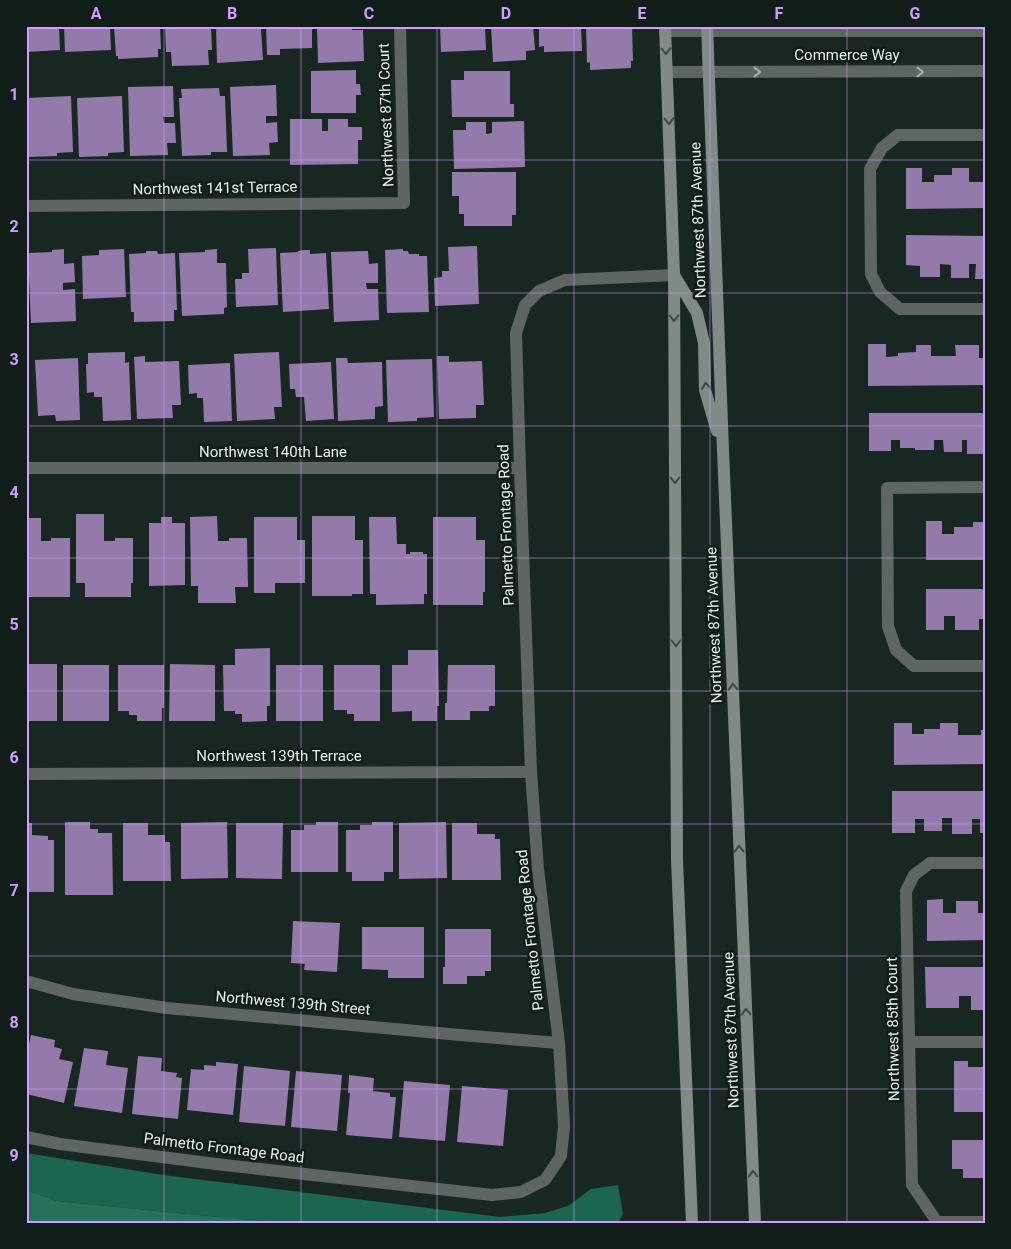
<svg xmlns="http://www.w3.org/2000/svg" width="1011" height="1249" font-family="Roboto,sans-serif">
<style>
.forest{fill:#1c6550}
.water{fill:#296f5a}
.building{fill:#947aab}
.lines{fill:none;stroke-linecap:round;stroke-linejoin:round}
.minor{stroke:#5f6563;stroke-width:12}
.tertiary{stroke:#5f6563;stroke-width:12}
.secondary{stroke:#808b86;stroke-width:12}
.oneway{stroke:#3d4945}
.oneway2{stroke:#a9b0ae}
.grid{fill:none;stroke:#d19dfe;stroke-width:1;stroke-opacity:0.55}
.labels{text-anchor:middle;stroke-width:5;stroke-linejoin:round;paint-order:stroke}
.street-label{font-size:15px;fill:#e5eeeb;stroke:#101d19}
.neatline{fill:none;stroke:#d19dfe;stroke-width:2}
.grid-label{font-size:16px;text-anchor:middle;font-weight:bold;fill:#d19dfe}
</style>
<rect width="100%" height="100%" fill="#192722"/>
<path class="forest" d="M26 1153 163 1175 500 1217 545 1213 568 1206 591 1189 618 1185 623 1214 618 1223H286L177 1213 57 1201 26 1190Z"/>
<path class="water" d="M26 1190 57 1201 177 1213 286 1223H26Z"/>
<path class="building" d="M26 26H59L60 50 26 52Z
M64 26H110L111 50 65 52Z
M114 26H160L161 49H158V57L118 59V56H116Z
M165 26H211L212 50H208L209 65 172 66 171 52H166Z
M216 26H250V29H261L263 60 217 63Z
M266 26H312V48L280 49V55H267Z
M317 26H352V30H363L364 61 318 63Z
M440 26H485L486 50 441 52Z
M491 26H533L535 50 526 51V60L493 62Z
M539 26H581L582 51 544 52V46L539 47Z
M586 26H632L633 61H631V68L590 70V62L587 63Z
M356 70V84H360L361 95H356V113H311V71Z
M464 71H510V104H514V117H452L451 80H464Z
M276 85 277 116H266V123L277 122 278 142 269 143 270 155 233 156 230 87Z
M173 86 174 117H163L164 123H175L176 143H167L168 155 130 156 128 87Z
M219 88 220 96H225L227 152H211V155L182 156 179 98H182L181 89Z
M71 96 73 152 57 153V156L28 157 26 98Z
M122 96 124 152 108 153V156L79 157 77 98Z
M290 119H322V131H328V119H348V127H362V140H358V164L290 165Z
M524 121 525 167 454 169 453 130H466V122H486V134L492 133V122Z
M906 168H922V182H934V175H952V168H969V182H985V208L906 209Z
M452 172H516V215H512V226H464V214H459V196H452Z
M906 235 985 236V279H975L976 264H969V278H951V265L940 264V277H920V266L906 265Z
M477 246 479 304 435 306 434 278 442 277V271H449L448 247Z
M276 248 278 305 236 307 235 279H242V273H249L248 249Z
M64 249V264L74 263 75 282 63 283V290L75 289 76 321 31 323 28 253 52 252V250Z
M124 249 126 297 83 299 82 256 99 255V250Z
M217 249V263H226L227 307 224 308V314L182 316 179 253 205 252V250Z
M403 249V251H408L409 254H419V256H427L429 312 387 313 385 250Z
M304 250H310V254L326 253 329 309 283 312 280 253 298 252V251Z
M146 251H157L158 254 175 253 177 310H174V321L134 322V312H131L129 254 146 253Z
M368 251 369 264 378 263V283H366L367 289H378L379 320 334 322 331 252Z
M868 344H886V357L898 356V353L916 352V345H931V356H956L955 345H979V358H985V385L868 386Z
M125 352V363L129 362 131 420 103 421 102 397H94V392L87 393 86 364H88V353Z
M279 352 282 407H274L275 419 237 421 234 354Z
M145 356V362L179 361 181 405H172L173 418 137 419 134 357Z
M437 356H449V362L482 361 484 405H476V418L439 419Z
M78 358 80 420 56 421 55 415 38 416 35 360Z
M336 358H347L348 363 382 362 383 406 375 407V419L338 421Z
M432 359 434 417 417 418V421L388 422 386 360Z
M331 362 334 419 306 421 304 397H296L295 389H290L289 364Z
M230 363 232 421 204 422 203 398H197V393L189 394 188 365Z
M869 413H985V454H967V440H962V452H944L943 440H934V450H915V448H900V440H891V451H869Z
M76 514H104V541H115V538H133V583H131V597H85V583H76Z
M217 516 218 541H229V538H247L248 587H235L236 603H198V586H191L190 517Z
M312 516H355V540H363V594H352V596H312Z
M161 517H172V523H185V585L149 586V523H161Z
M254 517H297V540H305V583H275V593H254Z
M369 517H396L397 544H406V554H410V552H423V554H427V594H424V604L376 605V594H370Z
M433 517H476V540H485V592H483V605H433Z
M26 518H41V541H51V538H70V597H26Z
M926 521H942V534H954V527H973V522H985V560H926Z
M926 589H985V619H979V630H955V616H944V630H926Z
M270 648V706H267V721L242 722V714H235V711H224L223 665H235V649Z
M408 650H438L439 706H437V721H412V711L392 712V665H408Z
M26 664H57V721H26Z
M170 664 215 665V721H169Z
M63 665H109V721H63Z
M118 665H164V708H162V721H137V715H129V711H118Z
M276 665H323V721H276Z
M334 665H380V721H354V714H347V710H334Z
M448 665H495V706H489V711H470V720H445V703H447Z
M894 723H912V734H924V729H940V723H958V735H981V730H985V764L894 765Z
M892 791H985V833H980V819H972V834H952V818H942V831H924V819H915V833H892Z
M65 822H90V829H98V833H112L113 895H65Z
M227 822 228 878 181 879V823Z
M316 822H338V872H291V830H304V825H316Z
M372 822H393V872H384V881H352V872H346V830H360V825H372Z
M446 822 447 878 399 879V823Z
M26 823H32V835L48 836V840H54V892H26Z
M123 823H148V835H165V842H170L171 881H123Z
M236 823H283L282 879 236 878Z
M452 823H477V834H495V839H500L501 880H452Z
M943 899V913H956V901H978V913H985V940L927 941V900Z
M293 921 340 923 337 972 304 970 305 964 291 963Z
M362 927H424V978H388V970L362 969Z
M445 929H491V971H485V976H467V984H443V967H445Z
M925 967H985V1010H971V996H959V1008H926Z
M31 1035 55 1040 54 1047 62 1049 59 1059 73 1062 64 1103 26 1094V1057Z
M84 1048 108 1051 106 1065 128 1068 122 1113 74 1106Z
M138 1056 162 1058 161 1071 177 1073 176 1077 182 1078 178 1119 132 1114Z
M954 1061H968V1067H985V1112H954Z
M216 1062 238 1064 233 1115 187 1110 191 1069 204 1070V1065L216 1066Z
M244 1066 290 1071 285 1126 239 1122Z
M296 1071 342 1075 337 1131 291 1127Z
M349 1075 374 1078 373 1091 390 1093V1097H396L392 1139 346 1135 350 1093H348Z
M404 1081 450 1085 445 1141 399 1137Z
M462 1086 508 1090 503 1146 457 1142Z
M952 1140H985V1178H963V1169H952Z"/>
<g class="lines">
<path class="minor" d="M985 135H898L882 148 870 169 871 274 880 292 900 309H985
M26 206 404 203 400 26
M26 468H520
M985 487 887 488 888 626 896 650 914 666H985
M26 774 531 772
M985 863H930L914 875 906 891 912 1185 937 1222H985
M26 981 73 994 167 1008 460 1035 559 1043
M909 1042H985"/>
<path class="tertiary" d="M665 31H985
M667 72 985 71
M26 1137 60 1144 224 1165 492 1195 521 1192 545 1180 561 1156 564 1126 559 1043 538 869 531 772 520 468 516 333 525 305 539 291 565 280 674 275"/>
<path class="secondary" d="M665 26 674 275 677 860 692 1223
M707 26 723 450 755 1223
M674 275 697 313 704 343 705 390 717 431"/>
</g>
<defs><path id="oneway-chevron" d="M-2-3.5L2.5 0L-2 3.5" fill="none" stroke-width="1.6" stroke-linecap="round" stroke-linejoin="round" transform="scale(1.25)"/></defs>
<g class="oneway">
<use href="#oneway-chevron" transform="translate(666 51) rotate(88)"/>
<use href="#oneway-chevron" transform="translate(669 121) rotate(88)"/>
<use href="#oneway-chevron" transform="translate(674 318) rotate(90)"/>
<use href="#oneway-chevron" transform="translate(706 386) rotate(-96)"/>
<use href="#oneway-chevron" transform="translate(675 480) rotate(90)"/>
<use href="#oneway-chevron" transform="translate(676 643) rotate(90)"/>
<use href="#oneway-chevron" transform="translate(733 687) rotate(-92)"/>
<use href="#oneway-chevron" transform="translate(739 849) rotate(-92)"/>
<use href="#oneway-chevron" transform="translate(746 1012) rotate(-92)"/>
<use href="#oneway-chevron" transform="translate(753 1174) rotate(-92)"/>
</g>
<g class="oneway2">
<use href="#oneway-chevron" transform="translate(757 72)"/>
<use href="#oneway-chevron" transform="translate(920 72)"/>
</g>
<path class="grid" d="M164 26V1223M301 26V1223M437 26V1223M574 26V1223M710 26V1223M847 26V1223M26 160H985M26 293H985M26 426H985M26 558H985M26 691H985M26 824H985M26 956H985M26 1089H985"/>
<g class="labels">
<g class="street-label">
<text x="847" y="60">Commerce Way</text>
<text transform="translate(386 115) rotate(-92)" y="5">Northwest 87th Court</text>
<text transform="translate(215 188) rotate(-1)" y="5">Northwest 141st Terrace</text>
<text transform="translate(698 220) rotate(-92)" y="5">Northwest 87th Avenue</text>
<text x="273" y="457">Northwest 140th Lane</text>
<text transform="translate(506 525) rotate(-92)" y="5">Palmetto Frontage Road</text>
<text transform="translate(714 625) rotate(-92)" y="5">Northwest 87th Avenue</text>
<text x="279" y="761">Northwest 139th Terrace</text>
<text transform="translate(530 930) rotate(-96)" y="5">Palmetto Frontage Road</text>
<text transform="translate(293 1003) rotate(5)" y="5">Northwest 139th Street</text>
<text transform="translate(893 1029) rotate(-91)" y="5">Northwest 85th Court</text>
<text transform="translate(731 1030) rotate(-92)" y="5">Northwest 87th Avenue</text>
<text transform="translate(224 1148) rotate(7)" y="5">Palmetto Frontage Road</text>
</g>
</g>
<rect width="1011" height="1249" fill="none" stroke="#101d19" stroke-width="55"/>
<rect x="28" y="28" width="956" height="1194" class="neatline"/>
<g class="grid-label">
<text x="96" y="19">A</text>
<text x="232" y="19">B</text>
<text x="369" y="19">C</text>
<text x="506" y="19">D</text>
<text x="642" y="19">E</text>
<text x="779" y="19">F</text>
<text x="915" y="19">G</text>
<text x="14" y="100">1</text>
<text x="14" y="232">2</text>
<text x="14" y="365">3</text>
<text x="14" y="498">4</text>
<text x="14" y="630">5</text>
<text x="14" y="763">6</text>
<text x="14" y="896">7</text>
<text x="14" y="1028">8</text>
<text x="14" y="1161">9</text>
</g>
</svg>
